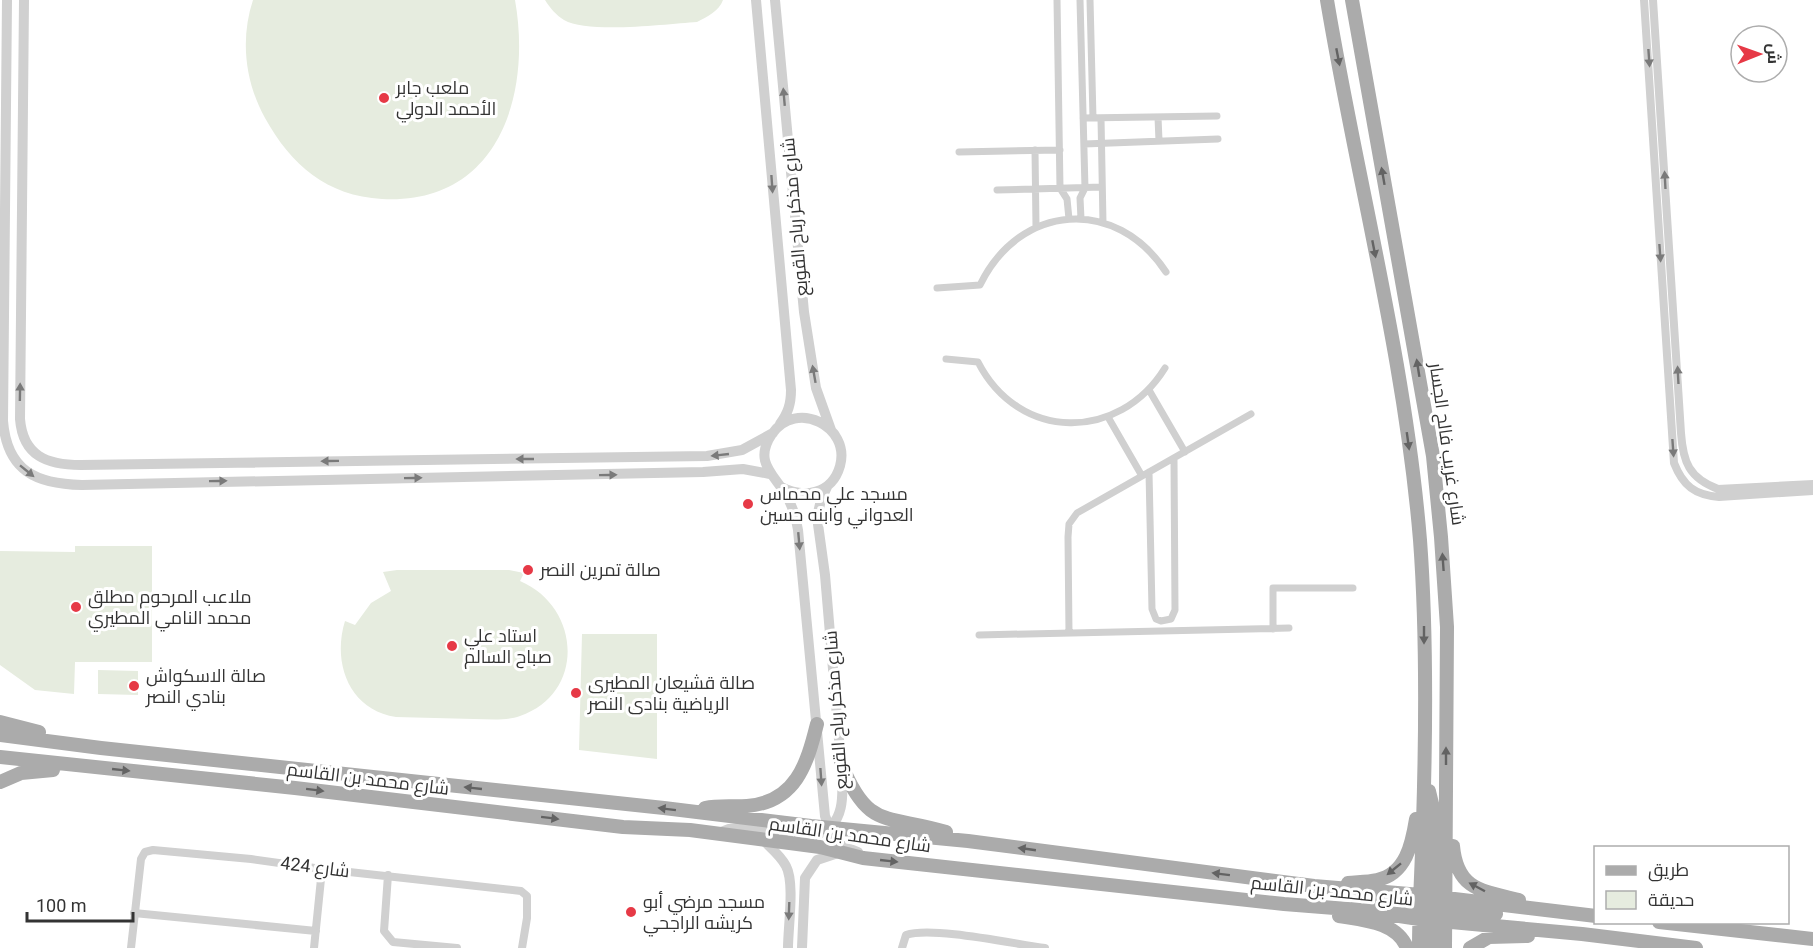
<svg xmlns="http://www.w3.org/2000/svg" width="1813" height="948" font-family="Roboto,Cairo,sans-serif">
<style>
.park{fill:#e6ecdf}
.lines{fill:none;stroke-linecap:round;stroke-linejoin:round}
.pedestrian{stroke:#d0d0d0;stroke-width:7}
.minor{stroke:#d0d0d0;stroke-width:8}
.tertiary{stroke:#d0d0d0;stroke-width:10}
.primary{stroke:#ababab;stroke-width:14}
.oneway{fill:#636363}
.oneway2{fill:#7a7a7a}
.poi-dot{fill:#e63946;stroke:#fff;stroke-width:2}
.labels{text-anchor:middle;stroke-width:6;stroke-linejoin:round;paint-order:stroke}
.poi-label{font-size:18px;fill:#333;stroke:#fff;text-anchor:start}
.street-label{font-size:18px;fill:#333;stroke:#fff}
</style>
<rect width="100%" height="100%" fill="#fff"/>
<path class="park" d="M253 0H515C532 96 498 205 382 199 327 196 291 165 265 118 245 82 240 39 253 0Z
M545 0H723C719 11 707 17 697 22 667 24 588 34 564 20 556 15 550 8 545 0Z
M75 546H152V662H75L74 694 35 690 0 665V551L75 552Z
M397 570H509L524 573 520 581C581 607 586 693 520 716 506 721 489 719 474 719 448 718 422 718 396 717 349 710 332 663 345 621L355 625 371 603 391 591 383 572Z
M582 634H657V759L579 750Z
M98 670 138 671V695L98 694Z"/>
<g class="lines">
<path class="pedestrian" d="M1057 0 1060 188 1067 199 1069 219
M1080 0 1085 188 1080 198 1081 219
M1090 0 1093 118
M1158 117 1159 141
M1083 118 1217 116
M1101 118 1103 223
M1084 144 1218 139
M1035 150 1036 227
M959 152 1060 150
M997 190 1102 187
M937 288 980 285C1020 203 1116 196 1166 272
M946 359 978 362C1019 442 1119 442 1165 368
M1149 390 1185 452
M1108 417 1142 476
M1149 472 1152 609 1156 619 1161 621 1171 619 1175 610 1174 458
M1273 629V588H1353
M1069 633 1068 537 1069 524 1077 513 1251 414
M979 635 1289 628"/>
<path class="minor" d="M1644 0 1674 463C1683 486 1695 495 1719 497L1813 491
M1653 0 1681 433C1683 462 1689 478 1718 489L1813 484
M388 875 384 931 393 942 457 948
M134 913 316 931
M131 948 141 859 145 852 153 850 251 859 322 869 521 891 527 896V918L522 948
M314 948 322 869
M902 948 906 935C932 926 1014 944 1045 948"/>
<path class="tertiary" d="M7 0 3 421C7 471 36 484 82 485L703 472 743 469 770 474
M24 0 20 419C23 456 47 465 81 465L707 456 742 450 773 433
M756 0 791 390C791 404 788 413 780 424
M775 0 804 312 816 388 831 430
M781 487C804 499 832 494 840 466 851 426 796 399 772 434 753 462 774 474 786 495 793 506 796 518 798 530L825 816 834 838 841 845 858 852
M719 833 729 829 738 828 815 835C848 827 843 789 841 763L825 575 817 517 821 500 827 487
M763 840C771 848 781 856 786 866 795 883 788 927 788 948
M802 948 805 878 817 860 838 853"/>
<path class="primary" d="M1327 0C1357 180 1405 358 1420 540 1427 634 1426 729 1423 823 1422 865 1419 906 1419 948
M1352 0 1433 456 1441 537 1447 627 1445 948
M0 722 39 732
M0 735 101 748 664 808 811 826 968 841 1314 886 1421 895 1596 916
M0 757 295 788 623 827 690 830 820 847 863 858 1284 904 1360 910 1419 919 1582 934 1696 948
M841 763C868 831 887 814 946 832
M0 782 21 773 53 770
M1429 791 1433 808 1434 828 1433 897 1435 906
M705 808C719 805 733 807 747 806 796 802 807 764 817 724
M1453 846C1457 890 1482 891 1519 900
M1348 883C1357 882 1367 882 1377 880 1406 874 1412 844 1416 819
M1358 901 1428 907
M1432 912 1433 948
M1438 913 1455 910 1496 914
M1339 916C1363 920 1397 922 1407 948
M1659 922 1813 939
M1470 948 1489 937 1528 936"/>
</g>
<defs><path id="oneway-solid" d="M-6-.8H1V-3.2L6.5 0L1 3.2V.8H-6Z" transform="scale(1.5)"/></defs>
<g class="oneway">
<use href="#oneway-solid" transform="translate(1338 57) rotate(79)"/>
<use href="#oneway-solid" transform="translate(1383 176) rotate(-100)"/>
<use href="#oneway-solid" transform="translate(1374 249) rotate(79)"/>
<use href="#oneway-solid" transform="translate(1418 368) rotate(-99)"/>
<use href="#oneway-solid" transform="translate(1408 441) rotate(82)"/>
<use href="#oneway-solid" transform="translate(1443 562) rotate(-94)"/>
<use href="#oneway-solid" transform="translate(1424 635) rotate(90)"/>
<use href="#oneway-solid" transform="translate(1446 756) rotate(-90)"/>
<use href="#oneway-solid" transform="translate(121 770) rotate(6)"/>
<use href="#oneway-solid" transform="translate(473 788) rotate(-174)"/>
<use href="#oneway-solid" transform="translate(315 790) rotate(7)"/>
<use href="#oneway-solid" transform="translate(667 809) rotate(-173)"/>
<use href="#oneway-solid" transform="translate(550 818) rotate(7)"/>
<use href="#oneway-solid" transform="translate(1027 849) rotate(-172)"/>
<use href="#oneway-solid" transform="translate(889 861) rotate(6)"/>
<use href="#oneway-solid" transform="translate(1394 869) rotate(141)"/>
<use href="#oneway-solid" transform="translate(1221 874) rotate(-173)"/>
<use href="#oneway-solid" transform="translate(1477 887) rotate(-152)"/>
</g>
<g class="oneway2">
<use href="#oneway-solid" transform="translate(1649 58) rotate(86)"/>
<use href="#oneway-solid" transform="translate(784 97) rotate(-95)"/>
<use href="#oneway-solid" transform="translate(1665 180) rotate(-93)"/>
<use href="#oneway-solid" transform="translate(772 184) rotate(86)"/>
<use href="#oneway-solid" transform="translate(1660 253) rotate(86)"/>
<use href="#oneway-solid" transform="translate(814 374) rotate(-100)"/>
<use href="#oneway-solid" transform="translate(1678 375) rotate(-93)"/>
<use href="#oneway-solid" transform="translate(20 392) rotate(-89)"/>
<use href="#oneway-solid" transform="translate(1673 448) rotate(86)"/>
<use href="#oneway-solid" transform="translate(720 455) rotate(174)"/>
<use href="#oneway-solid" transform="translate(525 459) rotate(180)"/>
<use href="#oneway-solid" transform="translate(330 461) rotate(179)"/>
<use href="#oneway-solid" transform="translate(27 471) rotate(39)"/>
<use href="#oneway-solid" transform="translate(608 475) rotate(-1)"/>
<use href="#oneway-solid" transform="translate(413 478) rotate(-1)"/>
<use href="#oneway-solid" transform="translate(218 481) rotate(-1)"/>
<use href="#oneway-solid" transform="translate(799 541) rotate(85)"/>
<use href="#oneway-solid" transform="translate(821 777) rotate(86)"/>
<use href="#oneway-solid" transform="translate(789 911) rotate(92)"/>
</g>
<g class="poi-dot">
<circle cx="384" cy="98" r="6"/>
<circle cx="748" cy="504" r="6"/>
<circle cx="528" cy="570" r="6"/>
<circle cx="76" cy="607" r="6"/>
<circle cx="452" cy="646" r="6"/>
<circle cx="134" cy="686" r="6"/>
<circle cx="576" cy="693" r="6"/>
<circle cx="631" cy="912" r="6"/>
</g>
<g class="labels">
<g class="poi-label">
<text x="396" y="94">ملعب جابر<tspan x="396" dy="21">الأحمد الدولي</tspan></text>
<text x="760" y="500">مسجد علي محماس<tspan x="760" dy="21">العدواني وابنه حسين</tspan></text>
<text x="540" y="576">صالة تمرين النصر</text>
<text x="88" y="603">ملاعب المرحوم مطلق<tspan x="88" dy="21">محمد النامي المطيري</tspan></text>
<text x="464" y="642">استاد علي<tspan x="464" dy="21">صباح السالم</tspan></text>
<text x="146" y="682">صالة الاسكواش<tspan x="146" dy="21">بنادي النصر</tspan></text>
<text x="588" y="689">صالة قشيعان المطيرى<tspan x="588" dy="21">الرياضية بنادى النصر</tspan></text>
<text x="643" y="908">مسجد مرضي أبو<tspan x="643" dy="21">كريشه الراجحي</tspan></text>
</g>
<g class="street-label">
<text transform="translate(795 217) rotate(-95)" y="6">شارع مذكر رباح القوبع</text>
<text transform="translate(1447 444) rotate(82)" y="6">شارع غريب فالح الجسار</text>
<text transform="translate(836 710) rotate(-94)" y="6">شارع مذكر رباح القوبع</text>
<text transform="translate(368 779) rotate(7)" y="6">شارع محمد بن القاسم</text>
<text transform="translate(850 835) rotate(8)" y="6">شارع محمد بن القاسم</text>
<text transform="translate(315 867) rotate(7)" y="6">شارع 424</text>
<text transform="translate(1332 891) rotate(6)" y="6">شارع محمد بن القاسم</text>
</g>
</g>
<rect x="1594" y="846" width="195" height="78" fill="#ffffff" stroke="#adadad" stroke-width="1.5"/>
<rect x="1606" y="866" width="30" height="9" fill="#ababab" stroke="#adadad" stroke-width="1.5"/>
<text x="1648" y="876" font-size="18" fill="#333333">طريق</text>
<rect x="1606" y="891" width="30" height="18" fill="#e6ecdf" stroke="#adadad" stroke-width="1.5"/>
<text x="1648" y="906" font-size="18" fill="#333333">حديقة</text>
<g transform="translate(1759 54) rotate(89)"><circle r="28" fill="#ffffff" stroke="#adadad" stroke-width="1.5"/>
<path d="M0-4.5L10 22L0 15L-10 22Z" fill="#e63946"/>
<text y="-9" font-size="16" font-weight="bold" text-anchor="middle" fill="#333333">ش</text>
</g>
<path d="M27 912v9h106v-9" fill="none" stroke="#333333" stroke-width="3"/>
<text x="36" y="912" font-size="18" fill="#333333" stroke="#ffffff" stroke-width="4.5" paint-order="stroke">100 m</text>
</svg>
